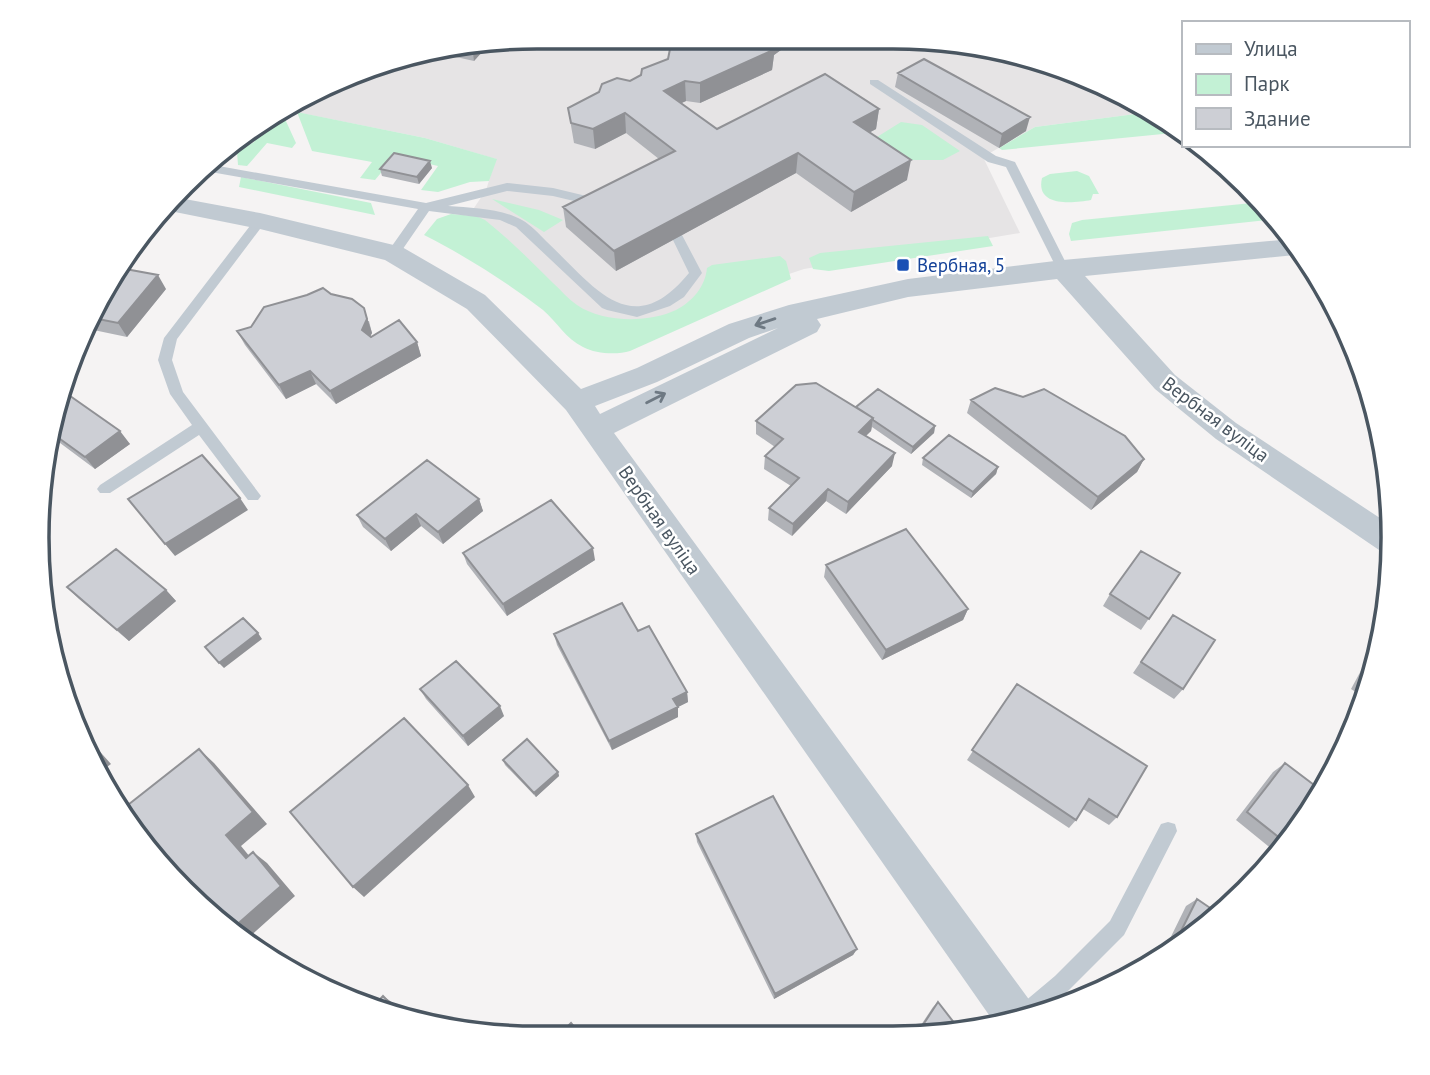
<svg xmlns="http://www.w3.org/2000/svg" width="1430" height="1075" font-family="'PT Sans',sans-serif">
<style>
.education{fill:#e6e4e5}
.green{fill:#c3f1d5}
.lines{fill:none;stroke-linecap:round;stroke-linejoin:round}
.service{fill:#c1cad2;fill-rule:evenodd}
.minor{fill:#c1cad2;fill-rule:evenodd}
.wall{fill:#b0b2b7}
.shaded-wall{fill:#909195}
.building{fill:#cdcfd5;stroke:#909195;stroke-width:2}
.oneway{stroke:#6e7983}
.transit-dot{fill:#1a4fb4;stroke:#fff;stroke-width:2.5}
.labels{text-anchor:middle;stroke-width:5;stroke-linejoin:round;paint-order:stroke}
.transit-label{font-size:19px;fill:#164399;stroke:#fff;text-anchor:start}
.street-label{font-size:19px;fill:#4a5661;stroke:#fff}
.rim{fill:none;stroke:#4a5661;stroke-width:3.5}
</style>
<rect width="100%" height="100%" fill="#f5f3f3"/>
<path class="education" d="M537 37 925 38 1022 54 1151 112 1035 127 983 157 1020 233 804 269 723 296 656 326 565 318 452 241 486 190 496 159 425 138 281 109 287 104 408 54Z"/>
<path class="green" d="M297 112 425 138 497 159 489 181 470 182 438 192 421 190 438 166 395 156 375 180 360 178 372 162 312 151Z
M1151 112 1171 121 1183 132 1002 150 999 148 1035 127Z
M285 119 296 143 292 148 267 143 247 166 238 165 237 152 254 142 257 136 255 130Z
M901 122 922 125 960 151 943 160H910L877 137Z
M1077 171 1089 176 1099 194H1093L1091 200C1074 203 1035 208 1042 178L1050 174Z
M241 177 371 203 375 215 239 187Z
M492 199 539 210 563 220 544 232Z
M1262 202 1276 219 1071 241 1069 234 1072 223 1082 220Z
M451 214 476 216 485 220C509 239 531 261 553 283 561 290 568 299 577 305 603 323 649 323 676 310 693 301 705 287 707 268L712 265 780 256 786 261 791 279 630 351C617 355 596 354 583 347 566 339 557 322 543 310 505 281 467 257 424 235L437 219Z
M988 236 993 246 829 271 813 269 809 258 820 253Z"/>
<g class="lines">
<path class="service" d="M392 60V64L302 105 288 104Z
M870 80H878L996 156 1015 162 1069 269 1068 272 1063 273 1057 269 1006 167 988 162 870 84Z
M213 165 426 203 507 183 553 188 603 200 605 203 599 207 553 196 507 191 448 206C472 208 500 208 522 220 531 225 539 234 546 241 594 286 631 344 689 273L672 238 674 235H682L702 273 684 297 670 306 637 317 607 310 602 308 516 227 500 220 429 211 398 256 393 257 387 253 418 209 205 171Z
M260 217 266 221 177 339 172 360 183 392 261 496 258 500H248L199 435 110 493H100L97 489 100 485 192 425 170 394 158 360 164 338 256 218Z
M1168 822 1175 824 1177 831 1124 935 1069 990 1040 1015 1008 1022 1011 1013 1055 976 1110 921 1161 824Z"/>
<path class="minor" d="M174 197 260 213 402 247 485 295 581 389 637 368 729 324 789 305 908 279 1063 260 1292 239 1305 254 1085 276 1175 375 1236 423 1392 526 1391 556 1382 552 1216 439 1155 389 1057 279 908 297 817 319 821 325 817 332 614 433 1033 1005 1037 1015 996 1025 566 410 467 309 385 260 260 229 160 209ZM778 328 600 414 595 406 657 382 749 338Z"/>
</g>
<path class="wall" d="M792 42 774 55 772 70 700 103 686 101 681 103 717 129 879 109 876 129 869 133 907 180 851 212 796 173 616 271 566 227 563 207 659 159 626 133 595 149 574 143 568 108 630 81 668 59 698 44Z
M490 43 474 61 456 57 455 50Z
M898 73 1026 131 999 148 895 87Z
M432 168 419 184 382 176 380 169Z
M166 289 127 337 84 328 89 316Z
M369 321 372 333 370 336 417 342 421 356 336 404 316 384 286 399 245 345 237 331 251 327Z
M63 391 130 444 95 469 48 434Z
M971 400 1144 459 1137 472 1091 510 967 413Z
M856 407 935 426 934 433 911 454 872 427 871 431 866 436 892 466 846 514 826 501 792 536 768 520 769 508 791 486 764 469 765 456 775 447 756 434V421Z
M923 458 998 467 996 474 971 498 922 465Z
M479 499 483 511 443 544 421 526 391 551 363 527 357 515Z
M463 553 595 560 507 616 467 564Z
M826 565 968 609 963 620 882 660 824 577Z
M1180 573 1141 630 1103 606 1110 594Z
M67 587 166 590 176 601 129 641 79 599Z
M1173 615 1183 689 1174 699 1133 673Z
M1384 628V635L1365 698 1351 689Z
M638 631 687 692 688 702 678 707V717L612 750 557 645 554 634Z
M1017 684 1117 817 1109 825 1083 809 1076 820 1069 828 967 760Z
M420 689 504 716 468 746 426 699Z
M503 760 558 772 559 776 536 797 505 765Z
M1285 763 1309 815 1278 854 1236 820 1273 772Z
M696 834 857 949 853 955 774 999 697 842Z
M1197 899 1171 954 1160 959 1186 906Z
M938 1002 957 1034H915L933 1007Z"/>
<path class="shaded-wall" d="M775 37H792V42L774 55 772 70 700 103V83Z
M490 43 474 61 473 53 481 44Z
M685 81 686 101 665 111 664 91Z
M879 109 876 129 851 142 854 122Z
M625 113 626 133 595 149 593 129Z
M1030 117 1026 131 999 148 1002 134Z
M798 153 796 173 616 271 614 251Z
M911 160 907 180 851 212 854 192Z
M430 161 432 168 419 184 417 177Z
M158 275 166 289 127 337 118 323Z
M364 308 372 333 367 343 362 330Z
M417 342 421 356 336 404 330 391Z
M310 371 316 384 286 399 279 385Z
M873 418 871 431 857 444 859 432Z
M935 426 934 433 911 454 913 447Z
M120 431 130 444 95 469 85 457Z
M895 453 892 466 846 514 848 502Z
M1144 459 1137 472 1091 510 1098 497Z
M998 467 996 474 971 498 973 492Z
M828 489 826 501 792 536 793 524Z
M240 498 248 510 175 556 165 544Z
M479 499 483 511 443 544 438 532Z
M416 514 421 526 391 551 385 539Z
M593 548 595 560 507 616 503 604Z
M166 590 176 601 129 641 117 630Z
M968 609 963 620 882 660 886 650Z
M258 633 262 639 224 668 219 663Z
M687 692 688 702 678 707V717L612 750 609 741 673 699Z
M500 706 504 716 468 746 463 736Z
M76 725 111 764 100 772 84 739Z
M199 749 214 763 267 824 241 846 260 869 246 858 226 835Z
M558 772 559 776 536 797 534 793Z
M468 785 475 797 364 897 353 887Z
M253 852 267 863 295 896 246 940 232 929Z
M857 949 853 955 774 999 775 994Z
M383 996 393 1003 409 1019 404 1018Z"/>
<path class="building" d="M710 37H775L773 50 700 83 685 81 664 91 717 129 825 74 879 109 854 122 911 160 854 192 798 153 614 251 563 207 675 151 625 113 593 129 571 123 568 108 599 92 602 84 617 78 630 81 641 75 642 69 668 59 670 49 685 42 698 44Z
M481 44 473 53 455 50 457 47Z
M924 59 1030 117 1002 134 898 73Z
M394 153 430 161 417 177 380 169Z
M120 268 158 275 118 323 88 317Z
M323 288 331 294 352 299 364 308 367 319 362 330 371 337 399 320 417 342 330 391 310 371 279 385 237 331 251 327 264 307 307 295Z
M816 383 873 418 859 432 895 453 848 502 828 489 793 524 769 508 799 478 765 456 783 439 756 421 796 385Z
M995 388 1023 397 1044 389 1125 436 1144 459 1098 497 971 400Z
M878 389 935 426 913 447 873 420V418L856 407Z
M63 391 120 431 85 457 49 431Z
M949 435 998 467 973 492 923 458Z
M202 455 240 498 165 544 128 499Z
M427 460 479 499 438 532 416 514 385 539 357 515Z
M551 500 593 548 503 604 463 553Z
M906 529 968 609 886 650 826 565Z
M116 549 166 590 117 630 67 587Z
M1141 551 1180 573 1149 619 1110 594Z
M622 603 638 631 649 626 687 692 673 699 678 707 609 741 554 634Z
M1173 615 1215 640 1183 689 1141 662Z
M243 618 258 633 219 663 205 647Z
M1380 647 1369 683 1363 679Z
M456 661 500 706 463 736 420 689Z
M1017 684 1147 766 1117 817 1089 799 1076 820 972 750Z
M404 718 468 785 353 887 290 812Z
M84 739 93 750 90 752Z
M527 739 558 772 534 793 503 760Z
M199 749 253 812 226 835 246 858 253 852 281 886 232 929 184 892 121 816 119 812Z
M1285 763 1322 791 1309 815 1286 843 1247 812Z
M773 796 857 949 775 994 696 834Z
M1197 899 1219 914 1169 955Z
M383 996 404 1018 377 1012 371 1009Z
M938 1002 962 1033 957 1034H917Z
M571 1023 580 1034H560Z"/>
<defs><path id="oneway-shaft" d="M-6 0H5M1.5-3L5.5 0L1.5 3" fill="none" stroke-width="1.6" stroke-linecap="round" stroke-linejoin="round" transform="scale(1.75)"/></defs>
<g class="oneway">
<use href="#oneway-shaft" transform="translate(765 322) rotate(161)"/>
<use href="#oneway-shaft" transform="translate(656 398) rotate(-27)"/>
</g>
<rect class="transit-dot" x="896" y="258" width="14" height="14" rx="3.5"/>
<g class="labels">
<g class="transit-label">
<text x="917" y="272">Вербная, 5</text>
</g>
<g class="street-label">
<text transform="translate(1216 419) rotate(37)" y="7">Вербная вуліца</text>
<text transform="translate(660 520) rotate(55)" y="7">Вербная вуліца</text>
</g>
</g>
<path d="M0 0H1430V1075H0ZM537 49H893A488 488 0 0 1 1381 537V538A488 488 0 0 1 893 1026H537A488 488 0 0 1 49 538V537A488 488 0 0 1 537 49Z" fill="#fff" fill-rule="evenodd"/>
<path class="rim" d="M537 49H893A488 488 0 0 1 1381 537V538A488 488 0 0 1 893 1026H537A488 488 0 0 1 49 538V537A488 488 0 0 1 537 49Z"/>
<rect x="1182" y="21" width="228" height="126" fill="#ffffff" stroke="#b7bbc0" stroke-width="2"/>
<rect x="1196" y="44" width="35" height="10" fill="#c1cad2" stroke="#b7bbc0" stroke-width="2"/>
<text x="1244" y="56" font-size="21" fill="#4a5661">Улица</text>
<rect x="1196" y="74" width="35" height="21" fill="#c3f1d5" stroke="#b7bbc0" stroke-width="2"/>
<text x="1244" y="91" font-size="21" fill="#4a5661">Парк</text>
<rect x="1196" y="108" width="35" height="21" fill="#cdcfd5" stroke="#b7bbc0" stroke-width="2"/>
<text x="1244" y="126" font-size="21" fill="#4a5661">Здание</text>
</svg>
